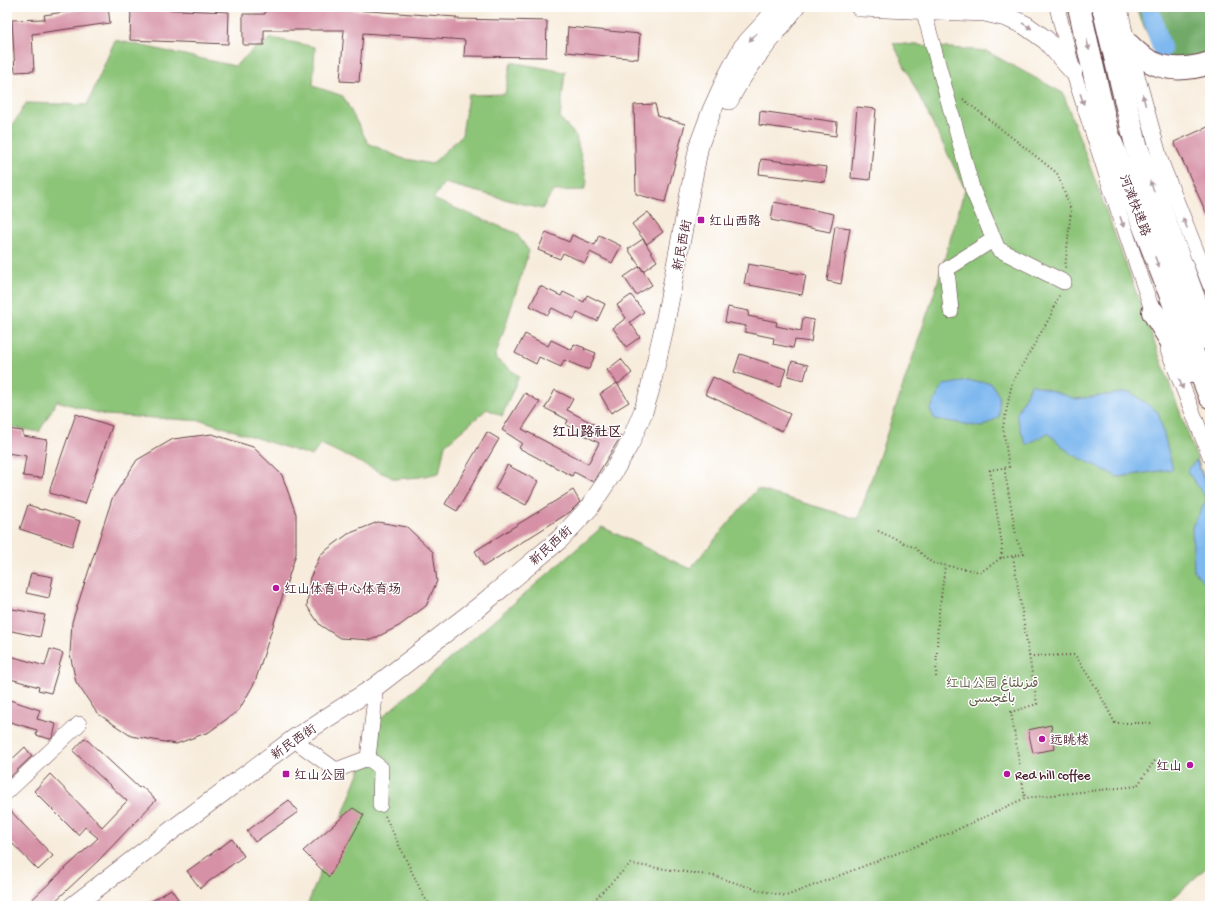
<svg xmlns="http://www.w3.org/2000/svg" width="1217" height="913" font-family="'Gochi Hand','Playpen Sans Arabic','LXGW WenKai TC',sans-serif">
<style>
.green{fill:#8cc478;stroke:#6b7252}
.forest{fill:#71aa68;stroke:#5e644a}
.water{fill:#7eb8ef;stroke:#646c8d}
.lines{fill:none;stroke-linecap:round;stroke-linejoin:round}
.river{stroke:#7eb8ef;stroke-width:19}
.building{fill:#d691a6}
.minor-casing{stroke:#643e45;stroke-width:16}
.major-casing{stroke:#643e45;stroke-width:20}
.highway-casing{stroke:#643e45;stroke-width:24}
.path{stroke:#643e45;stroke-width:2;stroke-dasharray:1 3;stroke-linecap:butt}
.minor{stroke:#fff;stroke-width:15}
.major{stroke:#fff;stroke-width:19}
.highway{stroke:#fff;stroke-width:22}
.oneway{fill:#ae9aa0}
.poi-dot{fill:#b5179e;stroke:#fff;stroke-width:1.5}
.labels{text-anchor:middle;stroke-width:3;stroke-linejoin:round;paint-order:stroke}
.street-label{font-size:13px;fill:#4a1f2b;stroke:#fff}
.poi-label{font-size:13px;fill:#4a1f2b;stroke:#fff;text-anchor:start}
.park-label{font-size:13px;fill:#615946;stroke:#fff}
.neighbourhood-label{font-size:14px;font-weight:bold;fill:#4a1f2b;stroke:#fff}
</style>
<rect width="100%" height="100%" fill="#fff"/>
<filter id="ink" filterUnits="userSpaceOnUse"><feTurbulence type="fractalNoise" baseFrequency=".025" numOctaves="2"/><feDisplacementMap in="SourceGraphic" scale="8" xChannelSelector="R" yChannelSelector="G"/><feConvolveMatrix kernelMatrix="1 2 1 2 8 2 1 2 1" color-interpolation-filters="sRGB"/></filter>
<filter id="wash" filterUnits="userSpaceOnUse"><feTurbulence type="fractalNoise" baseFrequency=".012" numOctaves="4" result="noise"/><feDisplacementMap in="SourceGraphic" scale="16" xChannelSelector="R" yChannelSelector="G"/><feGaussianBlur stdDeviation="0.9" result="paint"/><feColorMatrix in="noise" values="0 0 0 0 0 0 0 0 0 0 0 0 0 0 0 0 0 1.4 0 .05"/><feComposite in="paint" operator="in"/></filter>
<g filter="url(#wash)">
<rect width="100%" height="100%" fill="#f7ecdb"/>
<path class="green" d="M272 38 315 47 313 86 343 96 368 143 401 158 432 164 462 135 468 95 505 94 511 62 565 72 560 118 576 136 587 182 584 190 553 191 542 209 444 183 433 199 516 233 529 251 495 358 519 376 502 416 487 409 445 445 439 473 420 477 395 479 321 444 312 456 204 421 105 415 57 401 39 432 7 426V133L16 120 26 103 87 105 115 40 235 66 254 49Z
M893 43 986 51 1063 93 1210 494V864L1165 906H307L380 719 602 527 690 569 757 489 858 519 935 291 965 189Z"/>
<path class="forest" d="M1135 7H1210V52L1172 65 1156 52Z"/>
<path class="water" d="M969 381 991 383 999 396V417L982 427 935 419 930 410 943 385Z
M1031 384 1076 399 1130 392 1158 412 1173 469 1118 477 1070 453 1048 433 1026 445 1016 415Z
M1196 460 1210 494V622L1208 586 1194 571 1192 527 1207 499 1187 471Z"/>
<g class="lines">
<path class="river" d="M1149 7 1162 49"/>
</g>
<g id="blocks">
<path class="building" d="M99 7H108L110 23 32 34 34 71 15 72 12 20 45 19 44 15Z
M131 8 229 12 228 44 130 40Z
M265 9H340L456 17V19L547 21 546 57 464 56 465 40 363 33 359 82 340 81 344 30H264V45H243V14H265Z
M568 27 640 34 638 59 566 52Z
M655 104 658 116 685 124 665 202 636 194 634 105Z
M857 107 876 109 870 180 851 178Z
M760 111 837 122 836 136 759 125Z
M1210 126V221L1174 142Z
M761 159 827 167 825 182 759 174Z
M774 202 834 214 830 232 771 220Z
M648 212 663 232 647 244 632 224Z
M835 226 850 228 841 284 827 281Z
M546 232 569 242 572 235 595 245 599 235 621 246 612 263 590 252 585 263 563 253 560 259 538 250Z
M643 239 657 261 643 271 628 249Z
M748 264 806 275 802 295 744 284Z
M640 266 652 285 636 295 624 277Z
M540 286 561 296 563 292 584 302 587 295 605 304 597 321 577 312 574 319 552 308 548 315 530 306Z
M631 295 644 312 630 322 640 337 626 347 613 328 626 318 617 305Z
M728 307 749 311 748 316 777 322 776 326 801 331 803 318 814 320 811 342 795 340 793 348 773 344 774 338 745 332 746 326 725 322Z
M525 334 548 346 551 340 572 350 574 344 585 348 584 350 586 349 596 353 589 369H586L564 360 561 367 539 357 536 364 515 353Z
M740 354 786 369 780 387 734 372Z
M621 359 632 373 618 384 607 370Z
M792 361 808 365 804 380 788 376Z
M713 377 790 414 782 431 705 394Z
M617 383 629 402 611 413 600 394Z
M555 390 573 399 567 410 607 431 608 429 621 436 593 482 574 472 572 476 519 448 522 443 502 430 525 393 540 402 522 429 588 464 599 443 566 425 568 420 545 408Z
M76 414 112 426 85 504 50 493V489Z
M7 429 23 431V436L47 440 42 478 23 476 26 456 7 453Z
M487 432 499 439 457 511 445 504Z
M212 434 253 447 282 475 296 514V554L255 682 239 710 209 732 176 744 131 736 97 713 76 682 70 654 72 622 112 499 137 460 173 439Z
M507 465 538 481 526 505 495 489Z
M573 490 580 502 570 512 484 566 475 551Z
M28 505 38 508V509L43 510V509L80 521 72 546 20 529Z
M378 522 407 527 433 552 437 581 426 606 399 626 371 640 340 638 320 625 307 606 310 578 321 554 348 534Z
M31 573 53 577 49 598 26 593Z
M7 608 45 615 40 637 7 630Z
M50 649 63 653 51 693 38 690 39 687 7 678V655L45 666Z
M7 699 40 710 37 719 56 724 53 737 50 739 36 735 37 730 7 721Z
M1051 725 1055 749 1033 753 1028 730Z
M85 738 139 788 141 786 156 800 99 860 50 906H25L98 838 85 827 78 835 34 791 50 774 102 827 127 801 73 751Z
M25 747 32 756 7 780V764Z
M289 800 298 812 255 842 247 831Z
M7 807 53 856 38 870 7 838Z
M353 808 364 815 329 877 303 851Z
M232 839 244 856 200 888 187 871Z
M171 889 180 902 174 906H144Z"/>
</g>
</g>
<g filter="url(#ink)">
<use href="#blocks" fill-opacity="0" stroke="#643e45" stroke-width="1"/>
<g class="lines">
<defs>
<path id="minor" d="M1057 7 1073 71 1111 189 1156 321
M1120 7 1124 28 1161 162 1210 285
M923 9 973 191 998 249 1064 282
M951 311 947 269 994 239
M1168 350 1210 456
M301 745 336 770 368 758 375 697
M368 758 381 768 380 805
M7 792 79 724"/>
<path id="major" d="M860 7 985 12 1006 17 1025 25 1046 40 1073 71
M729 100C746 65 773 38 795 7
M73 906 175 828 294 739 375 687 480 606 560 539 589 508 613 472 630 443 643 412 649 393 664 328 699 145 712 110 727 77 743 47 766 22 778 7"/>
<path id="highway" d="M1079 7 1108 134 1210 397
M1103 7 1136 145 1210 340
M1129 45C1133 49 1138 54 1143 57 1163 72 1188 70 1210 63
M1153 312 1190 372"/>
</defs>
<use href="#minor" class="minor-casing"/>
<use href="#major" class="major-casing"/>
<use href="#highway" class="highway-casing"/>
<path class="path" d="M963 99 1057 173 1071 210 1065 269
M878 531 915 548 932 563 981 572 1001 558 1024 554 1017 541 1004 467
M1013 557 1037 704 1011 712 1025 798
M1001 558 1002 545 990 470 1009 467 1003 427 1012 383 1050 317 1060 293
M1029 656 1075 655 1097 689 1115 723H1154
M936 677 938 620 945 566
M385 816 424 897 431 906
M588 906 630 864 714 876 758 890 786 896 950 833 1025 798 1137 786 1156 759"/>
<use href="#minor" class="minor"/>
<use href="#major" class="major"/>
<use href="#highway" class="highway"/>
</g>
<defs><path id="oneway-solid" d="M-6-.8H1V-3.2L6.5 0L1 3.2V.8H-6Z"/></defs>
<g class="oneway">
<use href="#oneway-solid" transform="translate(1027 26) rotate(31)"/>
<use href="#oneway-solid" transform="translate(753 37) rotate(133)"/>
<use href="#oneway-solid" transform="translate(1088 45) rotate(77)"/>
<use href="#oneway-solid" transform="translate(1082 99) rotate(72)"/>
<use href="#oneway-solid" transform="translate(1144 100) rotate(-105)"/>
<use href="#oneway-solid" transform="translate(1152 186) rotate(-111)"/>
<use href="#oneway-solid" transform="translate(1122 222) rotate(71)"/>
<use href="#oneway-solid" transform="translate(1185 223) rotate(-112)"/>
<use href="#oneway-solid" transform="translate(1157 262) rotate(69)"/>
<use href="#oneway-solid" transform="translate(1181 384) rotate(68)"/>
</g>
</g>
<g class="poi-dot">
<rect x="697" y="216" width="8" height="8" rx="2"/>
<circle cx="276" cy="588" r="4"/>
<circle cx="1042" cy="739" r="4"/>
<circle cx="1190" cy="765" r="4"/>
<rect x="282" y="770" width="8" height="8" rx="2"/>
<circle cx="1007" cy="774" r="4"/>
</g>
<g class="labels">
<g class="street-label">
<text transform="translate(1136 205) rotate(69)" y="5">河滩快速路</text>
<text transform="translate(681 245) rotate(-79)" y="5">新民西街</text>
<text transform="translate(550 545) rotate(-42)" y="5">新民西街</text>
<text transform="translate(293 741) rotate(-35)" y="5">新民西街</text>
</g>
<g class="poi-label">
<text x="709" y="225">红山西路</text>
<text x="284" y="593">红山体育中心体育场</text>
<text x="1050" y="744">远眺楼</text>
<text x="1182" y="770" text-anchor="end">红山</text>
<text x="294" y="779">红山公园</text>
<text x="1015" y="779">Red hill coffee</text>
</g>
<g class="park-label">
<text x="992" y="687">红山公园 قىزىلتاغ<tspan x="992" dy="15">باغچىسى</tspan></text>
</g>
<g class="neighbourhood-label">
<text x="587" y="436">红山路社区</text>
</g>
</g>
<rect width="1217" height="913" fill="none" stroke="#fff" stroke-width="24"/>
</svg>
